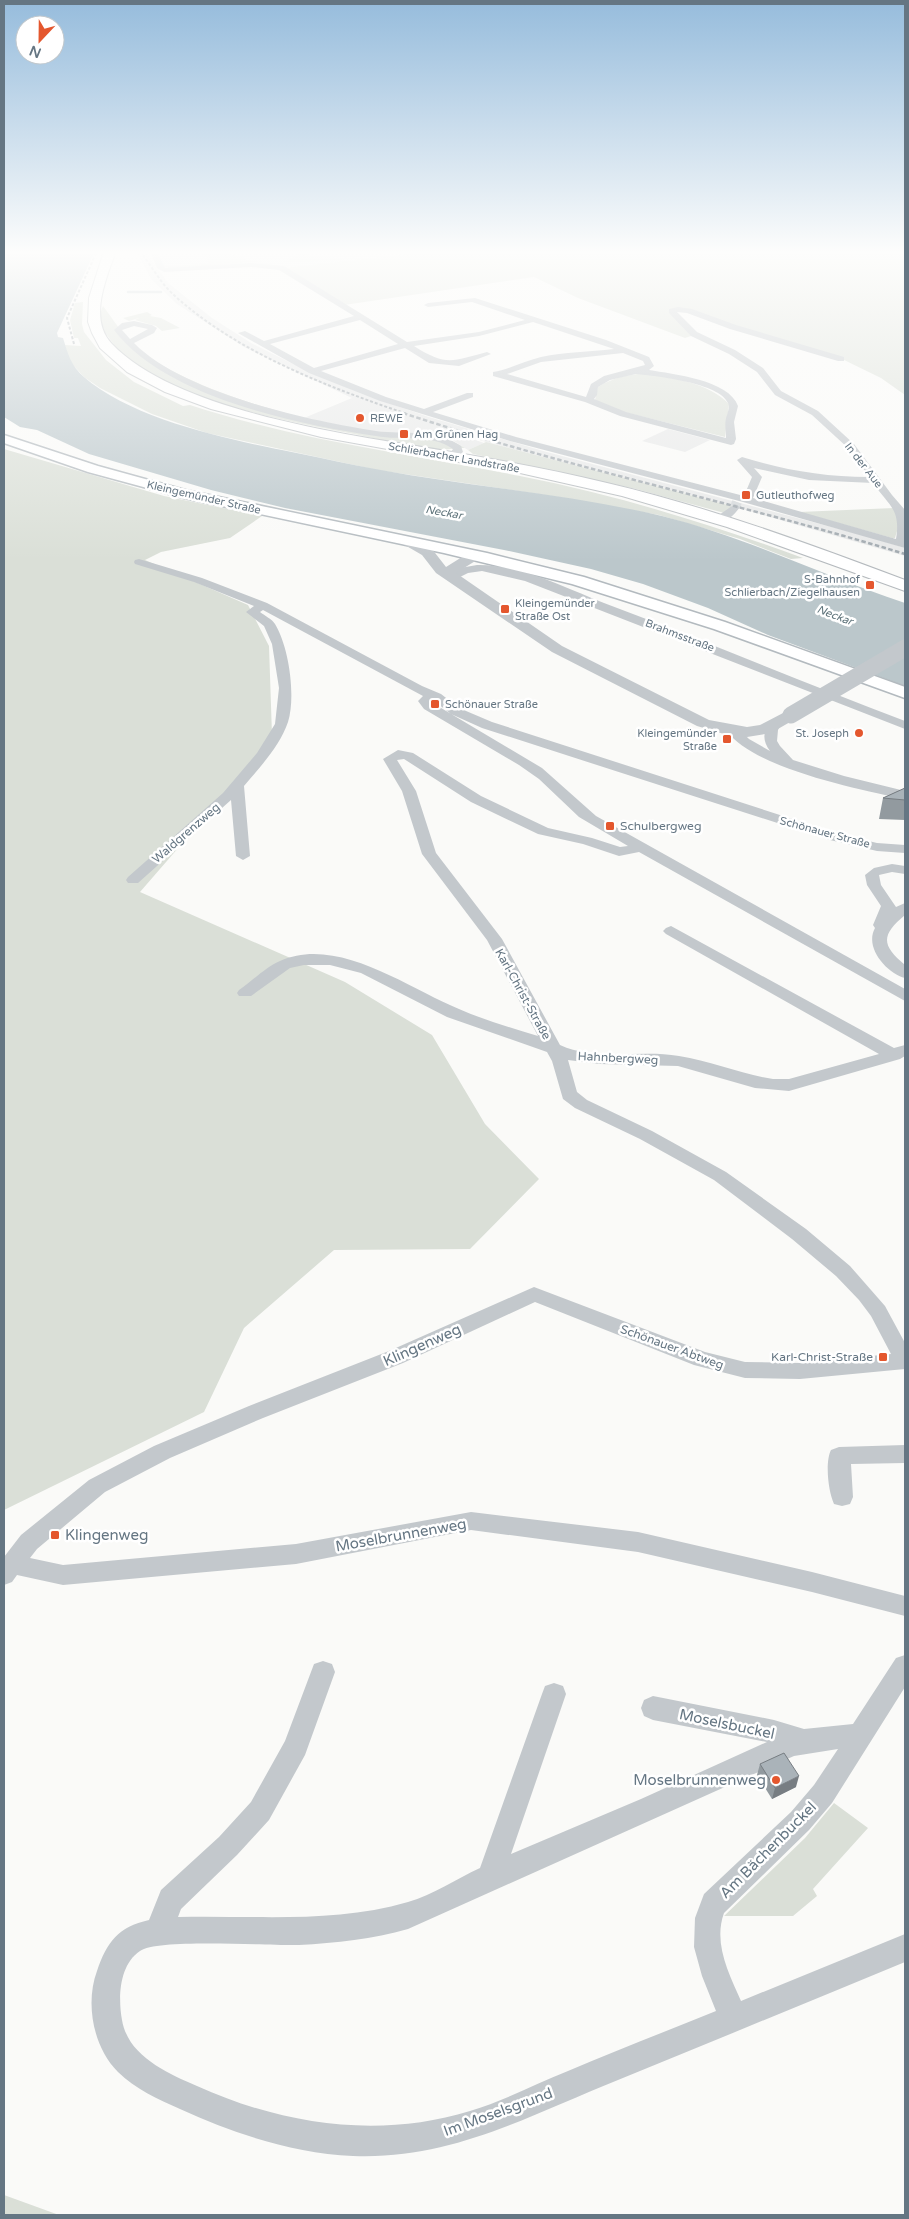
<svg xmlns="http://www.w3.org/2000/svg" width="909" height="2219" font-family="'Varela Round',sans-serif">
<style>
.built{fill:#e8e9e9}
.green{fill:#dadfd7}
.water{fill:#bbc7cb}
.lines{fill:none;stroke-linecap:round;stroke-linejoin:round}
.stream{stroke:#bbc7cb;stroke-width:2.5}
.minor-tunnel{stroke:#d5d9db;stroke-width:10;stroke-dasharray:10 5;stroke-linecap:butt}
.secondary-casing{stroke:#b3babf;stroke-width:3}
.primary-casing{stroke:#b5babe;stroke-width:2}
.minor{fill:#c3c8cc;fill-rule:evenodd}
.tertiary{fill:#c3c8cc;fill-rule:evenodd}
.secondary{fill:#fff;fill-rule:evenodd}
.primary{fill:#fff;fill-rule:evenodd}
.rail-far1{stroke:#a2aab0;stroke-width:2;stroke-dasharray:3 2;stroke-linecap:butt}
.rail{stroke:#a2aab0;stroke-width:2.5;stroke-dasharray:4.5 2.5;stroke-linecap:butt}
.tertiary-bridge{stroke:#c3c8cc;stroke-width:17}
.wall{fill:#929a9f}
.shaded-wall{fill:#777d82}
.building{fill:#aab3b9;stroke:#777d82}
.poi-dot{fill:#e4572e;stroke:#fff;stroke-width:2}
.labels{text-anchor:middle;stroke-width:5;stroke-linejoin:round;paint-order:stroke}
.far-poi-label{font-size:11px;fill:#657683;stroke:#fff;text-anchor:start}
.far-street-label{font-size:11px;fill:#657683;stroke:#fff}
.far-water-label{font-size:11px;font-style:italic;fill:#60757c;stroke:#fff}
.poi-label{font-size:12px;fill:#657683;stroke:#fff;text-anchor:start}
.street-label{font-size:12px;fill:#657683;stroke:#fff}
.near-street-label{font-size:15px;fill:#657683;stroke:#fff}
.near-poi-label{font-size:15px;fill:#657683;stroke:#fff;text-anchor:start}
</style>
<rect width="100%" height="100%" fill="#fafaf8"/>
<path class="built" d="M136 251H146L168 283 212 318 251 343 291 363 362 394 429 417 543 451 866 536 905 548V556L732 506 486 442 447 430 484 443 468 450 452 440 438 436 368 431 304 418 352 398 244 347 177 304 151 279Z
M157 251H438L439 252 283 268 254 263 166 270Z
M668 429 710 440 685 452 642 441Z"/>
<path class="green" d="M202 251H219L246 259 241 261H259L171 269 165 266 210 264Z
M304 251H313L307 255C319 260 330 255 343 260L284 262Z
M438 251H905V395L881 378 842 359 739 328 686 309 669 310 694 335 685 338 578 298 534 277 344 305 283 268Z
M83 302 82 324 84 332 106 360 134 382 183 406 190 405C297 440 410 454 520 476 617 495 710 524 803 558L791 559 740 539 659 515 565 498 377 470 207 433 152 414 100 388 84 377 73 365 69 359 65 345 81 346 78 338H74L70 320 75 303Z
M103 306C113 319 122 334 134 345 182 389 305 422 370 431 404 436 435 429 465 448 455 448 440 451 431 450 403 446 376 438 349 433 283 420 148 397 109 338 102 328 97 318 103 306Z
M147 312 152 315 150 316 161 318 180 328 162 331 156 326 135 320 139 318 129 321 123 318Z
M646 373C675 379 707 382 729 404L725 437 620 411 595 400 598 387C614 377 627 375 646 373Z
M486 442 732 506 728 514 636 489 473 454 468 450Z
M4 449 164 496 262 516 230 538 161 552 145 560 248 605 269 646 272 735 232 786 140 892 345 982 432 1035 485 1124 539 1179 470 1249 334 1250 244 1328 204 1412 4 1510Z
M894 508 899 524 895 538H892L799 512Z
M834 1803 868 1828 813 1889 817 1896 793 1916H724L805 1838Z
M4 2195 59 2215H4Z"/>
<path class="water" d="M4 251H52L49 256 55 251H95L57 333 58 337 63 338C68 354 71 366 84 377 131 418 222 438 282 450 331 460 380 471 429 478 507 490 586 498 662 516 746 537 823 576 905 603V686L768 635 708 608 643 584 591 569 504 550 285 508 211 490 89 454 37 430 20 427 4 417Z"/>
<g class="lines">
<path class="stream" d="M128 292H161"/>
<path class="minor-tunnel" d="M735 507 737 502"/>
<defs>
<path id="secondary" d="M4 435 98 466 185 490 487 553 584 577 725 622 905 687V698L714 629 572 584 444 553 184 498 88 472 4 443Z"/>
<path id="primary" d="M104 251H116C106 279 88 319 112 344 178 413 353 435 446 451 500 460 554 470 607 483 709 507 807 543 905 580V591L727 527 622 496 520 473 321 437 211 409 165 392 127 372 100 348 92 333 88 322 89 298Z"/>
</defs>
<use href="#secondary" class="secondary-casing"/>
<use href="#primary" class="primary-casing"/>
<path class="minor" d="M106 251H125L109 255 105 253Z
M150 251H157L165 268 251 263 284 266 407 342 479 332 525 320 472 302 428 307 424 305 428 303 475 298 606 340 649 357 654 366 649 370C673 374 729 380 738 406L734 422 736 439 734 444 731 445 620 416 585 402 493 376V372C508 370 524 361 541 357 565 352 589 352 614 349L533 322 479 336 414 346C447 367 452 361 487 352L491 354 459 366 429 363 405 348 321 371 386 397 424 409 467 393H473V397L433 412 516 437 744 496 752 477 737 460 742 457C784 470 824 477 869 477L848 448 812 415 775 395 757 372 729 354 691 336 669 313V309L678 307 692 309 736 325 844 357V361H838L730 329 687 313 677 312 697 332 735 350 763 368 781 391 818 411 854 444 892 495 905 510V548L743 502 510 441 380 401 309 373 238 333 245 331 264 341 354 316 279 270 251 267 164 272 157 268ZM360 320 398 344 314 368 270 344ZM623 353 643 361 645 365 604 376 591 384 586 397 507 374 541 362ZM636 374C656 376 720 383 728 403 730 407 728 411 727 415 724 423 726 430 726 438L626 412 594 399 597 395 598 387 610 380ZM754 468 809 480 873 483C889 506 901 509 896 539L753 498 762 477Z
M134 321 152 325 157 328 154 333 134 343C183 393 309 421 376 431 406 435 435 428 461 446L463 452 453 459 448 456 453 449C430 433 402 441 376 436 296 424 165 397 114 330L122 323ZM134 326 148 329 130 339 122 330Z
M735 504 740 507C734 515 727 523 716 521V517Z
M139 559 202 578 267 603 422 686 441 694 459 708 492 722 839 834 877 843 905 845V853L877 851 830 840 482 728 451 714 433 700 431 702 542 768 596 816 905 989V1001L639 852 619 856 583 844 538 834 471 802 404 759 397 760 416 791 436 853 502 939 560 1045C597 1062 640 1049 679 1056 711 1061 741 1074 773 1079H789L879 1054 666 934 663 931 666 928 671 926 894 1048 905 1045V1056L900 1059 789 1091 755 1088 678 1066 600 1064 568 1060 577 1092 587 1100 652 1131 726 1172 806 1229 850 1266 885 1306 905 1343V1369L800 1379 745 1378 694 1365 535 1302 403 1363 263 1418 170 1458 105 1492 37 1549 30 1558 63 1565 296 1544 471 1512 638 1532 812 1572 905 1596V1616L812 1592 638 1552 471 1530 296 1564 63 1585 17 1575 12 1582 4 1585V1557L21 1535 89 1480 154 1446 249 1406 389 1351 534 1287 705 1352 745 1362 800 1363 891 1354 871 1316 859 1300 836 1276 792 1239 714 1180 640 1139 575 1108 563 1099 552 1061 547 1052 447 1017 361 973 330 965H304L290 968 251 996H239L237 993 239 990C252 981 266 967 280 961 337 935 408 988 459 1009 484 1020 512 1028 538 1036L487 940 422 854 402 791 383 759 398 750 413 753 481 796 548 828 592 838 620 847 628 846 579 817 539 779 519 765 424 709 418 701 423 696 263 610 260 612C265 616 272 619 275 624 289 647 296 696 288 722 280 746 260 767 244 786L250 856 243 860 236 856 231 800 138 883H128L126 880 128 877 223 793 257 753 275 724 279 688 272 644 264 626 246 612 254 606 194 582 135 564 134 562 135 560Z
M477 565C520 564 565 588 604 603 705 641 804 683 905 721V729L525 581 482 571 468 573 452 581 446 578 460 568Z
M775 720 781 724 778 730 777 741 780 746 793 760 844 776 905 791V799C860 790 753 768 727 731L728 728H738L749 739 770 751C762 740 763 732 770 721Z
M892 864 905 866V874L892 872 879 875 881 885 896 907 905 903V915C881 935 881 945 905 965V978C887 973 864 948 875 928L873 925 881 906 867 885 865 875 874 868Z
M905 1445V1463L851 1464 853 1497 850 1504 842 1506 834 1504C828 1491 825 1462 831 1450L839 1447Z
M905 1655V1687L832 1803 809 1830 724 1913C713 1943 729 1974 741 2001L905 1934V1962C810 2001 714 2041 618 2080 530 2115 452 2160 353 2156 292 2153 235 2134 180 2109 158 2099 135 2089 118 2072 93 2047 85 2003 97 1971 107 1942 118 1927 149 1920L161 1890 219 1837 251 1802 285 1741 314 1664 323 1661 332 1664 335 1672 305 1755 269 1820 237 1855 181 1909 178 1917C255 1915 332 1924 408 1902 433 1895 456 1879 480 1868L542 1694 545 1686 554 1683 563 1686 566 1694 511 1854 641 1799 767 1742 653 1720 644 1716 641 1708 644 1700 653 1696 774 1720 804 1729 853 1724 896 1658ZM838 1749 814 1785 791 1812 704 1894 695 1918 694 1947 702 1976 716 2011C667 2031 617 2050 568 2071 535 2084 504 2101 470 2111 379 2139 283 2125 197 2086 167 2073 128 2056 122 2020 118 1998 119 1965 140 1951 158 1938 271 1946 299 1945 336 1943 373 1939 408 1929L794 1756Z"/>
<path class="tertiary" d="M408 537 432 549 446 567 470 552H480L482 555 480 558 456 573 562 646 709 720 747 727 760 725 785 712H797L799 715 797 718 771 733 747 737 724 734 697 726 552 652 436 573 422 555 403 544 401 541Z"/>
<use href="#secondary" class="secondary"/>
<use href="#primary" class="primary"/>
<path class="rail-far1" d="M140 251C151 265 161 284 175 296 238 353 328 387 407 414
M74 344 67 318 97 251"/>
<path class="rail" d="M403 413C568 468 739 503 905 554"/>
<path class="tertiary-bridge" d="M791 715 905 648"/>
</g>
<path class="wall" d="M905 788V820L879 819 883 798Z
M760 1764 796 1787 772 1799 757 1775Z"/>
<path class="shaded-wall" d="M799 1776 796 1787 772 1799 775 1788Z"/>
<path class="building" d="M905 788V800L883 798Z
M784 1753 799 1776 775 1788 760 1764Z"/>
<linearGradient id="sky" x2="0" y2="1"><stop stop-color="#96bcdc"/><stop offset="0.45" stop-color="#fdfdfc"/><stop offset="1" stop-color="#fdfdfc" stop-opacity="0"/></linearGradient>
<rect width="909" height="561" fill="url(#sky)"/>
<g class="poi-dot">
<circle cx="360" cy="418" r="5"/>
<rect x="399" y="429" width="10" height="10" rx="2.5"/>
<rect x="741" y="490" width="10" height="10" rx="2.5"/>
<rect x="865" y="580" width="10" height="10" rx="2.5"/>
<rect x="500" y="604" width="10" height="10" rx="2.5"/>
<rect x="430" y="699" width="10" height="10" rx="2.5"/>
<circle cx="859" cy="733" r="5"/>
<rect x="722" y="734" width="10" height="10" rx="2.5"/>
<rect x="605" y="821" width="10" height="10" rx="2.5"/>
<rect x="878" y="1352" width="10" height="10" rx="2.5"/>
<rect x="50" y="1530" width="10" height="10" rx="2.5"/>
<circle cx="776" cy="1780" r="5"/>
</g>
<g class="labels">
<g class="far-poi-label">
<text x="370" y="422">REWE</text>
<text x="414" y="438">Am Grünen Hag</text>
<text x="756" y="499">Gutleuthofweg</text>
<text x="860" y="583" text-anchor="end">S-Bahnhof<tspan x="860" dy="13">Schlierbach/Ziegelhausen</tspan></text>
<text x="515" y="607">Kleingemünder<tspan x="515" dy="13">Straße Ost</tspan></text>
<text x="445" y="708">Schönauer Straße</text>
<text x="717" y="737" text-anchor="end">Kleingemünder<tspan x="717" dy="13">Straße</tspan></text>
<text x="849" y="737" text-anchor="end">St. Joseph</text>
</g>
<g class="far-street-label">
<text transform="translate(454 457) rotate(10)" y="4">Schlierbacher Landstraße</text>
<text transform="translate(864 465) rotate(52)" y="4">In der Aue</text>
<text transform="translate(204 497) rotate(13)" y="4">Kleingemünder Straße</text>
<text transform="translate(680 635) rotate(21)" y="4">Brahmsstraße</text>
<text transform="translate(825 832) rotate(15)" y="4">Schönauer Straße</text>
</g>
<g class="far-water-label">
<text transform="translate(444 512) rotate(10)" y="4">Neckar</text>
<text transform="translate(835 615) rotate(21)" y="4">Neckar</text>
</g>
<g class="poi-label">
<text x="620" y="830">Schulbergweg</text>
<text x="873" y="1361" text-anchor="end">Karl-Christ-Straße</text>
</g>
<g class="street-label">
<text transform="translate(186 833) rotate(-41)" y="4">Waldgrenzweg</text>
<text transform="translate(523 994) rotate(61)" y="4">Karl-Christ-Straße</text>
<text transform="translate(618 1058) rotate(3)" y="4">Hahnbergweg</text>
<text transform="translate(672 1347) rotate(20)" y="4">Schönauer Abtweg</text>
</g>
<g class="near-street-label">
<text transform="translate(422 1345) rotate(-24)" y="5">Klingenweg</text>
<text transform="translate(401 1535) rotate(-10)" y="5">Moselbrunnenweg</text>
<text transform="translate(727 1724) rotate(12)" y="5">Moselsbuckel</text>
<text transform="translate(768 1850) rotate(-45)" y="5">Am Bächenbuckel</text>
<text transform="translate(498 2112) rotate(-20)" y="5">Im Moselsgrund</text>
</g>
<g class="near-poi-label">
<text x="65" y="1540">Klingenweg</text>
<text x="766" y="1785" text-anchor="end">Moselbrunnenweg</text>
</g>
</g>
<rect width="909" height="2219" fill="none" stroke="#657683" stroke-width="10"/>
<g transform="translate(40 40) rotate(202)"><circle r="24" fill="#ffffff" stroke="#c1c8cd"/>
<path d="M0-4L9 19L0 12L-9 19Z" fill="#e4572e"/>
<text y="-8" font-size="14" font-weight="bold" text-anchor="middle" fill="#657683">N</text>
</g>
</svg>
